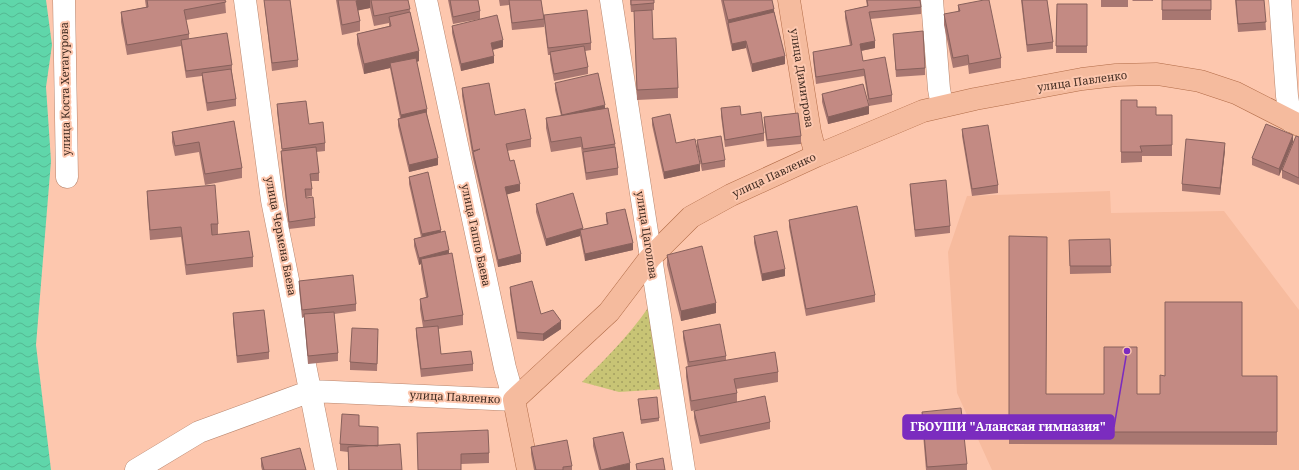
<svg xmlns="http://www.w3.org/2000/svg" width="1299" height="470" font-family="'Noto Serif',serif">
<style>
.built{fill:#f7bb9e}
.grass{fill:url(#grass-dots)}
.water{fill:url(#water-waves)}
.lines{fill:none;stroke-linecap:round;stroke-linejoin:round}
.minor-casing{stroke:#b8866e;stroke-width:23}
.major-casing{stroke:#b26c48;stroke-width:23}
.minor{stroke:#fff;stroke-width:22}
.major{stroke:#f5bb9e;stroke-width:22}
.wall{fill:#a87771}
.shaded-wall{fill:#88615c}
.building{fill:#c38a83;stroke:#88615c}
.labels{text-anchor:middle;stroke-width:4;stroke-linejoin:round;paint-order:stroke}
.street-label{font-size:11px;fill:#412c22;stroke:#fdc7ae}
.leader{fill:none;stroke:#7b2cbf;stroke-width:1.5}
.callout-dot{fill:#7b2cbf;stroke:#fdc7ae;stroke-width:1.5}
.callout{fill:#7b2cbf;stroke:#7b2cbf;stroke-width:1.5}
.callout-label{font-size:12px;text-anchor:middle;font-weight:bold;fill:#fff}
</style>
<defs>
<pattern id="grass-dots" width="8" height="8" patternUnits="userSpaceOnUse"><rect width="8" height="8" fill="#c8c475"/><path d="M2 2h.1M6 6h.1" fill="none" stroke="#a49f60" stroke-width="1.8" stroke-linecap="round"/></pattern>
<pattern id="water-waves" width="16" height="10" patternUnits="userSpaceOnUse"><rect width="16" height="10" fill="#5fd6aa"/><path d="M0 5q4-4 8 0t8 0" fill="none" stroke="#54b892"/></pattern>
</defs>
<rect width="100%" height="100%" fill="#fdc7ae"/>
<path class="built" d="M1110 191 1111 213 1224 211 1299 310V470H992L957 393 948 252 967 196Z"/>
<path class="grass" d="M657 294 665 389 619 392 582 382C610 355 637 327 657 294Z"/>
<path class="water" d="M0 0H46L52 45 46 87 51 161 36 345 51 470H0Z"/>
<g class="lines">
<defs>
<path id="minor" d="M64 0 67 177
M245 0 272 200 326 470
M611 0 684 470
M932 0 939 89 942 106
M1280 0 1287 96 1291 121
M136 470 199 432 311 391 514 400 505 368 426 0"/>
<path id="major" d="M789 0 810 132 816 156
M528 470 514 400 609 312 650 258 691 217 731 195 816 156 923 111 975 99 1082 79 1116 75 1157 74 1200 81 1236 93 1299 125"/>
</defs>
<use href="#minor" class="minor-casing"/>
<use href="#major" class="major-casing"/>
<use href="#minor" class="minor"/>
<use href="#major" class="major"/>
</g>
<path class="wall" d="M145 0H225L226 13 186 20 189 34V39L232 65V72L236 99V106L207 111 202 80V76L186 78 181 46 127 55 121 22V12L146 7Z
M264 0H290L298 60V67L272 71Z
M336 0H408L419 61 417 62 427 114 438 165 409 172 398 126V119L400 118 390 68 364 74 357 44V34L389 26V23L374 26 370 8 358 10 360 21V31L342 35Z
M448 0H478L480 11V19L453 24Z
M499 0H541L544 19V27L512 30 509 5 500 6Z
M630 0H654V10L647 11 653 39 678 88V98L637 100 634 12H631Z
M721 0H772L785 64 752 72 746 48 732 51Z
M866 0H920L921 7V14L870 19 875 48 861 51 863 61 892 95V102L869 106 864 76 816 84 813 59V52L850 46 845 18V11L867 6Z
M1021 0H1047L1053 42V49L1027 52Z
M1101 0H1128V7H1101Z
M1132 0H1153V1H1133Z
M1162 0H1211V20H1162Z
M1235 0H1264L1266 30 1238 32Z
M1057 4H1087V53H1056Z
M958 5 1001 58V68L969 74 968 65 953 68 944 25V14L958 12Z
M544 15 591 43V50L585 51 588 67V74L554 81 550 60V55H548L544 22Z
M452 26 503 47 493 50 494 63 461 71 452 33Z
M893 34 925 68V75L896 77Z
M555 83 605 108 615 144 618 168V175L586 180 581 147 551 152 546 128V118L561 116 555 90Z
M462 88 495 115 531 139V147L507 151 510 161 520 191 506 194 521 262 498 267 473 159 462 96Z
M822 94 869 114 828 124 822 102Z
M1121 100 1156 115H1172V156H1142V162L1121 163Z
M277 104 309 124 325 143V151L316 152 319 173V181H311L312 189V196L306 197 315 218V226L289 229 281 159V151H282L277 112Z
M721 108 741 115 764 133V141L725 147 721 116Z
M764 117 801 136V144L767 147 764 124Z
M652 118 676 143 700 171 664 179 652 125Z
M234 121 242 168V178L205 185 199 152 175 156 172 142V132Z
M962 129 998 185V193L972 196 962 136Z
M1299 137V185L1282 178V170Z
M697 140 725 160V167L702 171 697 147Z
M1293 142 1279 176 1252 165V158Z
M1225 150 1220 195 1182 191V184Z
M409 177 441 232 449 254 463 315V325L438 329 441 354 473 364V371L421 377 416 335V328L423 327 420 309V299L426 297 421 269V264L419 265 414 246V239L421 237 409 184Z
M910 184 950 226V233L915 237 910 191Z
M147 191 218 224V234L212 235 253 257V267L186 275 181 237 150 240 147 201Z
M536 204 583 230 607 224 606 221V213L633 250 585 261 580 236 546 246 536 212Z
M789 220 875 295V302L806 316 789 227Z
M754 236 785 276 762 281 754 243Z
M1009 236 1046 394H1160L1242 376H1277V445L1009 444Z
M1110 239 1111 273 1070 274 1069 240Z
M667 255 716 313 681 321 667 265Z
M299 281 356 304V311L334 314 338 353V361L308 364 304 317 302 318 299 288Z
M510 287 541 314 561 329 543 341 517 339 510 294Z
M233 313 269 352V359L237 363 233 321Z
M683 331 726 356V360L778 372V382L736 389 737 393V402L770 422V429L700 444 694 418V411L704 409 691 411 686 377V367H688L683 338Z
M378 337 377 371 350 370V362Z
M638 399 659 418V421L641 424Z
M922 412 967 464V470H926L922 422Z
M359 426 378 446 402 470H348V452L340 451V444Z
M417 433 489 453V463L461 464V470H418Z
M593 438 630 470H599L593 446Z
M531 447 572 466V470H534L531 454Z
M261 458 306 470H262L261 466Z"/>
<path class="shaded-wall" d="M359 0H370V8L356 11V1Z
M774 9V19L728 23V20Z
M503 40V47L491 50V43Z
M746 41V48L732 51V44Z
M875 41V48L860 51V44Z
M419 51V61L391 68 390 63V68L364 74V64Z
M494 56V63L461 71V64Z
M785 56V64L752 72V64Z
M605 105V113L562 115Z
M869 106V114L828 124V117Z
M427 109V116L401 122V115Z
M1293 135V142L1279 176V169Z
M1225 143V150L1220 195V188Z
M438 158V165L409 172V165Z
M700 164V171L664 179V172Z
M520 184V191L505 195V187Z
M583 228V235L580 230V236L546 246V239Z
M441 230V237L422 242V234Z
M633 243V250L585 261V254Z
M449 250V257L421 259V264L419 265V258Z
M521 254V262L498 267V260Z
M785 269V276L762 281V274Z
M716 303V313L681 321V311Z
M561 321V329L543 341V334Z
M630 463V470H601Z"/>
<path class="building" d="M147 0H225L226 2 184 10 189 34 127 45 121 12 148 7Z
M264 0H290L298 60 272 63Z
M338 0H359L356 1 360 21 342 25Z
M371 0H408L410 9 374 16Z
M450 0H478L480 11 453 17Z
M509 0H541L544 19 512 23Z
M631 0H654V3L631 5Z
M723 0H772L774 9 728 20Z
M867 0H920L921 7 869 12 875 41 860 44 863 61 885 57 892 95 869 99 864 69 816 77 813 52 852 45 845 11 868 6Z
M984 0H989L1001 58 969 64 968 55 953 58 944 14 960 11 958 5Z
M1022 0H1047L1053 42 1027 45Z
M1162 0H1211V10H1162Z
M1236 0H1264L1266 22 1238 24Z
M1057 4H1087V46H1056Z
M587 10 591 43 548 48 544 15Z
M652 10 653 39 676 38 678 88 637 90 634 11Z
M410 12 419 51 364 64 357 34 391 26 389 17Z
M774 12 785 56 752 64 746 41 732 44 728 23Z
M497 15 503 40 491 43 494 56 461 64 452 26Z
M923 31 925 68 896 70 893 34Z
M227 33 232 65 186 71 181 40Z
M584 46 588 67 554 74 550 52Z
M416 58 427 109 401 115 390 63Z
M231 69 236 99 207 103 202 73Z
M598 73 605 105 562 115 555 83Z
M489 83 495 115 525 109 531 139 506 144 510 161 514 160 520 184 505 187 521 254 498 260 473 152 480 149 473 151 462 88Z
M863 84 869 106 828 117 822 94Z
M1121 100H1137V107H1156V115H1172V145L1140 146 1142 152H1121Z
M306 101 309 124 323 122 325 143 282 149 277 104Z
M740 106 741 115 761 112 764 133 725 140 721 108Z
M608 108 615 144 583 149 581 137 551 142 546 118Z
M426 112 438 158 409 165 398 119Z
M798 113 801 136 767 140 764 117Z
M670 114 676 143 695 139 700 164 664 172 652 118Z
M234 121 242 168 205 174 199 142 175 146 172 132Z
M1266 124 1293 135 1279 169 1252 158Z
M988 125 998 185 972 189 962 129Z
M721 136 725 160 702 164 697 140Z
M1296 136 1299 137V178L1282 170Z
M1186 139 1225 143 1220 188 1182 184Z
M316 147 319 173 310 174 312 189H305L306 198 313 197 315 218 289 222 281 151Z
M615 147 618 168 586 173 583 152Z
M428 172 441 230 422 234 409 177Z
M946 180 950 226 915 230 910 184Z
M215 185 218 224H211L212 235 249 231 253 257 186 265 181 227 150 230 147 191Z
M573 193 583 228 546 239 536 204Z
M857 206 875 295 806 309 789 220Z
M625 209 633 243 585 254 580 230 608 224 606 213Z
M445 231 449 250 419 258 414 239Z
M777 231 785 269 762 274 754 236Z
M1009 236 1047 237 1046 394H1104V347H1137V394H1160V375L1165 376V302H1242V376H1277V432H1009Z
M1110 239 1111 266H1070L1069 240Z
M702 246 716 303 681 311 667 255Z
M452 253 463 315 424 321 420 299 428 297 421 259Z
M353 275 356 304 302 310 299 281Z
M532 281 541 314 553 310 561 321 543 334 517 332 510 287Z
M264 310 269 352 237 356 233 313Z
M334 312 338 353 308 356 304 314Z
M720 324 726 356 689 362 683 331Z
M438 326 441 354 471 351 473 364 421 369 416 328Z
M352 328 378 329 377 364 350 362Z
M775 352 778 372 734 379 737 393 691 401 686 367Z
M765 396 770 422 700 436 694 411Z
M657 397 659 418 641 420 638 399Z
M961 408 967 464 927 467 922 412Z
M342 414 359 415V426L378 427V446L340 444Z
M488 430 489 453 461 454V470H418L417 433Z
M623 432 630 463 601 470 593 438Z
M567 440 572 466 563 467V470H536L531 447Z
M400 444 402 470H349L348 447Z
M300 448 306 470H264L261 458Z
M663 458 665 470H637L636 464Z"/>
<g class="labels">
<g class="street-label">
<text transform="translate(802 78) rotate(81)" y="4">улица Димитрова</text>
<text transform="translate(1082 81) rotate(-8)" y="4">улица Павленко</text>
<text transform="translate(65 89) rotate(-91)" y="4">улица Коста Хетагурова</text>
<text transform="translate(774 175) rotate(-25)" y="4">улица Павленко</text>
<text transform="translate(476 235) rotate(78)" y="4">улица Гаппо Баева</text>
<text transform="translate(647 235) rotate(81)" y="4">улица Цаголова</text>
<text transform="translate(281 236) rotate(79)" y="4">улица Чермена Баева</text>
<text transform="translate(455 397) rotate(3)" y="4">улица Павленко</text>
</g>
</g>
<path class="leader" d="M1127 351L1114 427"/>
<circle class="callout-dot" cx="1127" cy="351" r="4"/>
<rect class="callout" x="903" y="415" width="211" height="24" rx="4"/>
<g class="callout-label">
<text x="1008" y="431">ГБОУШИ "Аланская гимназия"</text>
</g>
</svg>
